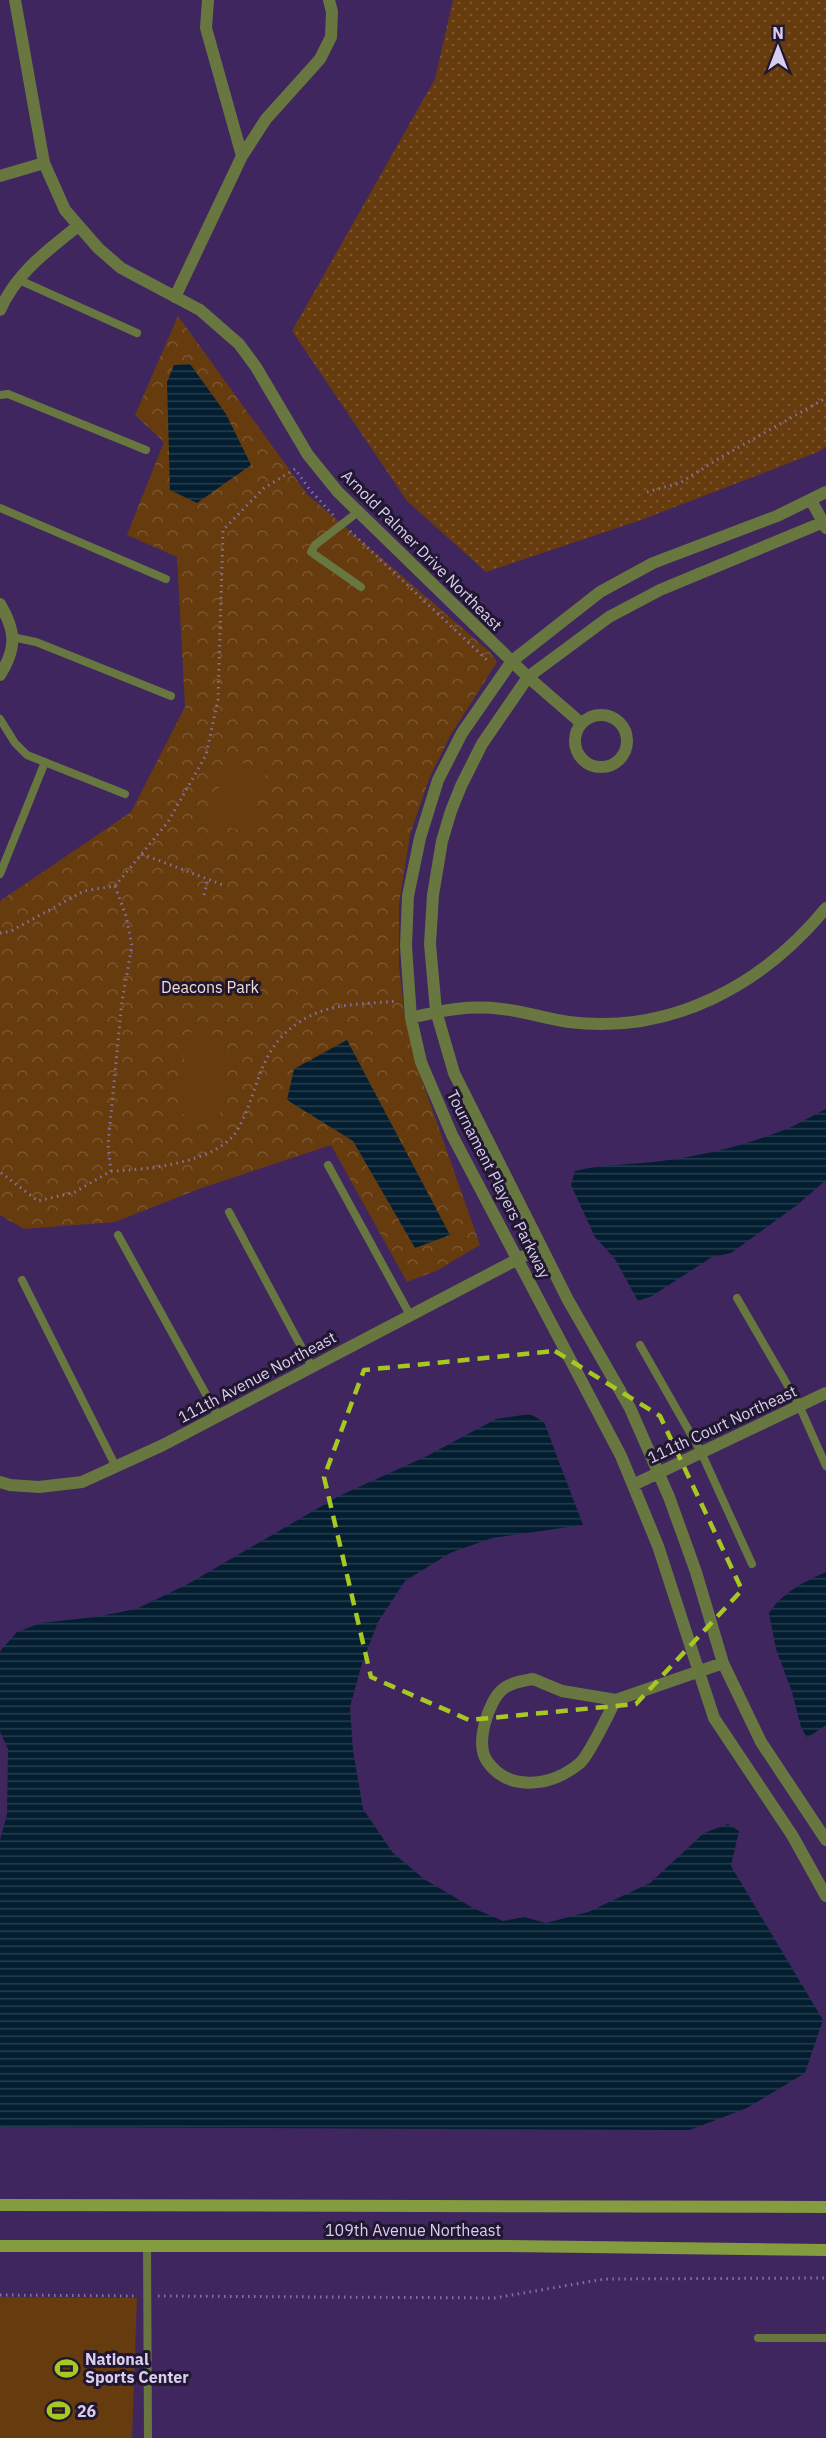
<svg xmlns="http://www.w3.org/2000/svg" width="826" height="2438" font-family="'IBM Plex Sans',sans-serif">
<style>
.grass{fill:url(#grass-dots)}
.park{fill:url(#park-crowns)}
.garden{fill:#663b0e}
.water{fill:url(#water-rules)}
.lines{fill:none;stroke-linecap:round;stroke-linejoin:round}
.path{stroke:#8572a1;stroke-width:3;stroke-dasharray:1.5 4.5;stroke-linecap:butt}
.service{stroke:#687740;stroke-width:8}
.minor{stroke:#687740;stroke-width:12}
.secondary{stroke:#849b3f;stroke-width:12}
.marked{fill:none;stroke:#a6c821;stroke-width:4.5;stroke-dasharray:12 8;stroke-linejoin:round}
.labels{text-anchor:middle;stroke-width:6;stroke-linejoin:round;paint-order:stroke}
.street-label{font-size:16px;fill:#dacef0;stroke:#211730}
.park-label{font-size:16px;fill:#f2decf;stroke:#211730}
.poi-label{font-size:16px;font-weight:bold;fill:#dacef0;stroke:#211730;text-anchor:start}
</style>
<defs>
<pattern id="grass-dots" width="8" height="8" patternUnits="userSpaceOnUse" patternTransform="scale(1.5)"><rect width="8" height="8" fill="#663b0e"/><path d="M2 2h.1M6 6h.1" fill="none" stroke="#7b5631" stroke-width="1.8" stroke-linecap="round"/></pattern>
<pattern id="park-crowns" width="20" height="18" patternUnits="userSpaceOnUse" patternTransform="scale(1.5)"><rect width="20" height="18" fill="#663b0e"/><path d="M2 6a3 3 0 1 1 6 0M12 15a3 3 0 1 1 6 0" fill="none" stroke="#7b5631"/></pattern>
<pattern id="water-rules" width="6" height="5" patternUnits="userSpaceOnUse" patternTransform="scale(1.5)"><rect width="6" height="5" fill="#031e30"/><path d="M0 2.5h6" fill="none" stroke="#273e4e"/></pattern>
</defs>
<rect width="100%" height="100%" fill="#3f265f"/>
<path class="grass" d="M453 0H826V447L818 452 641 520 486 572 407 501 292 331 435 79Z"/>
<path class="park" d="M178 316 307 494 490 652 497 662 450 736 429 779 410 835 399 904V967L405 1017 422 1080 480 1245 438 1270 407 1282 331 1145 199 1189 115 1222 24 1229 0 1215V901L131 812 185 707 177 557 127 535 164 442 135 415Z"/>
<path class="garden" d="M227 759 267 770 250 833 210 822Z
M187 1032 227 1036 219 1118 179 1114Z
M0 2297 137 2298 132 2438H0Z"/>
<path class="water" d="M190 364 226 414 251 465 197 503 170 490 167 382 174 365Z
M347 1040 450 1235 415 1248 353 1141 287 1100 294 1069Z
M826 1109V1180L796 1206 731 1253 712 1257 652 1296 638 1301 615 1259 595 1237 571 1185 575 1171C602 1164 633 1165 661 1161 702 1156 743 1146 781 1131 796 1126 811 1116 826 1109Z
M530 1414 544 1422 583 1525 492 1538 450 1553 405 1581 378 1622 362 1663 350 1707 353 1750 363 1809 393 1853 424 1879 473 1908 503 1921 524 1917 546 1923 588 1912 650 1883 704 1833 728 1824 739 1831 731 1866 823 2020 805 2073 747 2108 690 2130 0 2127V1840L7 1814 8 1749 0 1732V1652L2 1649 17 1632 41 1623 95 1617 136 1609 188 1584 339 1496 425 1457 496 1419Z
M826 1572V1725L807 1738 801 1727 792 1692 776 1649 769 1613C783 1592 804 1582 826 1572Z"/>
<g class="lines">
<path class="path" d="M647 492 680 483 718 459 826 398
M350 531 487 660 489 658
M142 854 223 885
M115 886 168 822 206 755 218 700 223 530 264 488 295 469 310 490 335 517
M204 895 208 879
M0 933 11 931 84 891 115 886 126 916 132 946 122 1001 108 1145 111 1171 75 1192 38 1201 0 1172
M111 1171C145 1170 219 1163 238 1129 262 1085 257 1043 310 1016 335 1003 368 1004 396 1001
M0 2295 136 2296
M158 2296 494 2298 605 2279 826 2278"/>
<path class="service" d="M17 279 137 333
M0 395 8 394 146 450
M0 508 166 579
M358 512 315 545 311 552 361 587
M12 637 36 642 171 696
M0 719 15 743 27 755 125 794
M0 874 45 762
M328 1165 410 1315
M229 1212 312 1367
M118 1235 218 1416
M22 1280 116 1467
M737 1298 799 1405 826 1466
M640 1345 701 1452 752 1564
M147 2245 148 2438
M758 2338H826"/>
<path class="minor" d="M15 0 44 163 65 210 98 248 121 268 200 310 239 344 256 367 308 455 338 492 528 677 581 723
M208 0 206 28 242 156
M0 176 44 163
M175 297 242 156 266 119 320 59 331 37 332 12 329 0
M0 310C17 272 47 251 78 226
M826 492 777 516 653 563 600 592 512 661 462 733 438 780 420 838 408 896 406 946 411 1018 421 1062 452 1135 621 1456 658 1546 714 1718 792 1835 826 1896
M811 500 826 528
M826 521 660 590 609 617 528 677 482 744 461 786 451 811 442 841 433 895 430 944 436 1011 454 1073 568 1300 630 1408 669 1497 696 1572 723 1663 761 1742 826 1840
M0 604C16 631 17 648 0 675
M575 741a26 26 0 1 1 52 0a26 26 0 1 1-52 0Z
M411 1018C442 1010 470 1005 502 1009 524 1011 546 1019 569 1022 671 1035 763 985 826 908
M0 1482 10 1485 39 1487 82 1482 163 1445 541 1247
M633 1485 826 1393
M533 1679 562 1691 616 1700C608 1714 590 1754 580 1763 553 1786 509 1793 487 1761 475 1744 488 1701 503 1689 512 1682 523 1681 533 1679Z
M616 1700 723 1663"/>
<path class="secondary" d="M0 2205 826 2207
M0 2246H502L826 2250"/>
</g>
<path class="marked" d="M555 1351 660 1416 742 1590 636 1704 469 1720 371 1677 324 1477 364 1370Z"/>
<defs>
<symbol id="stadium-bare" viewBox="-9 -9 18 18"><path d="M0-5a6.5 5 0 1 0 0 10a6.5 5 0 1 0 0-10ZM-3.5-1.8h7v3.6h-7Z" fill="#a6c821" stroke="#211730" stroke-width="2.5" paint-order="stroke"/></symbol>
</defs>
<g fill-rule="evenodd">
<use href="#stadium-bare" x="50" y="2352" width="33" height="33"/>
<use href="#stadium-bare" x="42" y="2394" width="33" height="33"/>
</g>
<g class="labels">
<g class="street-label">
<text transform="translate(422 550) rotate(45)" y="6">Arnold Palmer Drive Northeast</text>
<text transform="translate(499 1184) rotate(63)" y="6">Tournament Players Parkway</text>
<text transform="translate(257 1377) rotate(-28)" y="6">111th Avenue Northeast</text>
<text transform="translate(722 1424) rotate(-25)" y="6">111th Court Northeast</text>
<text x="413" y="2236">109th Avenue Northeast</text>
</g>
<g class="park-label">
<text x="210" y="993">Deacons Park</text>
</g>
<g class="poi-label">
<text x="85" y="2365">National<tspan x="85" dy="18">Sports Center</tspan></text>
<text x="77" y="2417">26</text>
</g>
</g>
<g transform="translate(778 48)" stroke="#211730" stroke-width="4.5" paint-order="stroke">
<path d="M0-4.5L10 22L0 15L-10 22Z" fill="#dacef0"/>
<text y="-9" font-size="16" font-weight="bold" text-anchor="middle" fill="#dacef0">N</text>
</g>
</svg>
